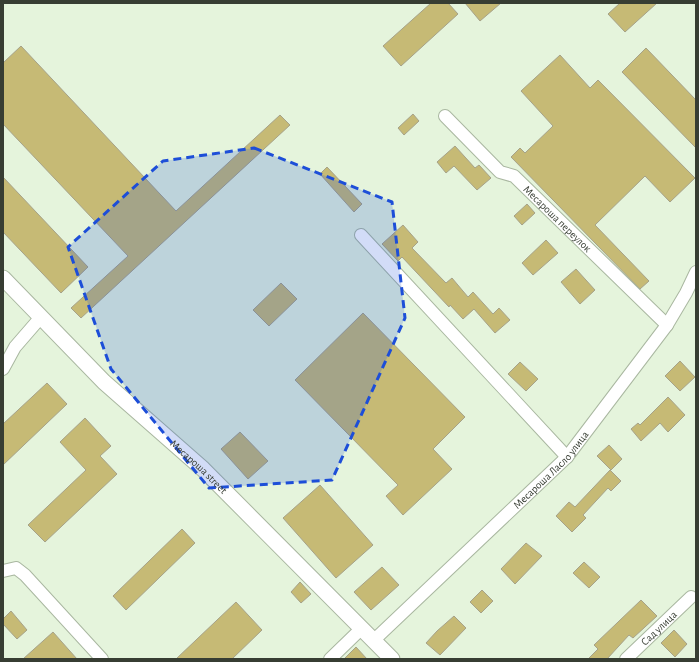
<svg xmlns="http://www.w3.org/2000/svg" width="699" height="662" font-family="'Alegreya Sans',sans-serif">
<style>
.building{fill:#c6ba75;stroke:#a6a289}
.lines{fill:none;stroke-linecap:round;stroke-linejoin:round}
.minor-casing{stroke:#a9b7a0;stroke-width:14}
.tertiary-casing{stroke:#a9b7a0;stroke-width:17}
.minor{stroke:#fff;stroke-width:12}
.tertiary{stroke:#fff;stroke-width:15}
.marked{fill:#1d4ed8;fill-opacity:0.2;stroke:#1d4ed8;stroke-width:3;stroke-dasharray:8 5;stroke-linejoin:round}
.labels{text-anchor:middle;stroke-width:3;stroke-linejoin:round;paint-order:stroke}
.street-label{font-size:11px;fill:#373d33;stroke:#f8fef5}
</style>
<rect width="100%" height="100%" fill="#e5f4dc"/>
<path class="building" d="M431 3H448L458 14 401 66 383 46Z
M465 3H501L480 21Z
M620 3H657L625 32 608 14Z
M21 46 176 211 280 115 290 125 81 318 71 308 128 256 3 124V63Z
M646 48 696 100V148L622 72Z
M560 55 590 88 598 80 695 178 670 202 645 176 595 225 649 281 640 289 511 157 520 148 525 153 553 126 521 91Z
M413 114 419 121 404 135 398 128Z
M455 146 475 168 479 165 491 178 477 190 454 166 446 173 437 162Z
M327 167 362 204 354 212 320 174Z
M3 177 88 267 61 293 3 232Z
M527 204 535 213 522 225 514 216Z
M403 225 418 242 412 248 446 283 452 278 468 297 473 292 493 314 499 308 510 320 495 333 474 309 463 319 450 305 449 307 402 257 398 261 382 244Z
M546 240 558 253 533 275 522 263Z
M576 269 595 290 580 304 561 282Z
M281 283 297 299 269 326 253 310Z
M363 313 465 417 433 449 452 469 403 515 386 496 398 485 295 380Z
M680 361 695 377 680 391 665 376Z
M520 362 538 379 526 391 508 374Z
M47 383 67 404 3 465V424Z
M668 397 685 415 668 432 660 423 641 441 631 429 638 423 640 425Z
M85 418 111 446 100 456 117 474 45 542 28 525 86 470 60 442Z
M240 432 268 461 248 479 221 449Z
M609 445 622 459 611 470 597 456Z
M610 470 621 481 611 491 608 488 583 515 586 518 572 532 556 516 569 502 575 507Z
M320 485 373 545 336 578 283 518Z
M182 529 195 543 126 610 113 596Z
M526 543 542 556 515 584 501 569Z
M584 562 600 577 589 588 573 573Z
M382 567 399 585 371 610 354 592Z
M300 582 311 594 301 603 291 592Z
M482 590 493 601 481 613 470 602Z
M641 600 657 616 633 638 629 635 607 659H588L598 649 594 645Z
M236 602 262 630 232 659H176Z
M11 611 27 630 17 639 3 624V619Z
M454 616 466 628 440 655 426 643 437 631Z
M674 630 687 644 675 657 661 643Z
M53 632 77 659H23Z
M356 647 367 659H344Z"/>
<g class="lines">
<defs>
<g id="minor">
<path id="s1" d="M445 116 500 172 514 176 667 325"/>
<path d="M361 235 567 457"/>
<path d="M3 369 15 347 41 317"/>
<path d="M3 571 16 568 25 575 102 659"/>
<path id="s2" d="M373 641 567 457 667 325 686 293 696 272"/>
<path d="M330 659 361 629"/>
<path id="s3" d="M626 659 691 597"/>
</g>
<g id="tertiary">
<path id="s4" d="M3 278 104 382 203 469 392 659"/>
</g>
</defs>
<use href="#minor" class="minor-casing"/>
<use href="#tertiary" class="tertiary-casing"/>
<use href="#minor" class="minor"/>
<use href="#tertiary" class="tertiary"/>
</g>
<path class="marked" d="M254 148 392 202 405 318 332 480 209 488 111 369 68 247 163 161Z"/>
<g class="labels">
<g class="street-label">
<text dy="4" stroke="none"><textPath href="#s1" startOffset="154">Месароша переулок</textPath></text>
<text dy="4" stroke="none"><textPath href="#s4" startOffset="272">Месароша street</textPath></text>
<text dy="4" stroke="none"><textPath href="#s2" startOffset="247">Месароша Ласло улица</textPath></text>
<text dy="4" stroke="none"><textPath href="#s3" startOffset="45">Сад улица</textPath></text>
</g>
</g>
<rect width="699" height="662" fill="none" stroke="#373d33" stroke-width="8"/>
</svg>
